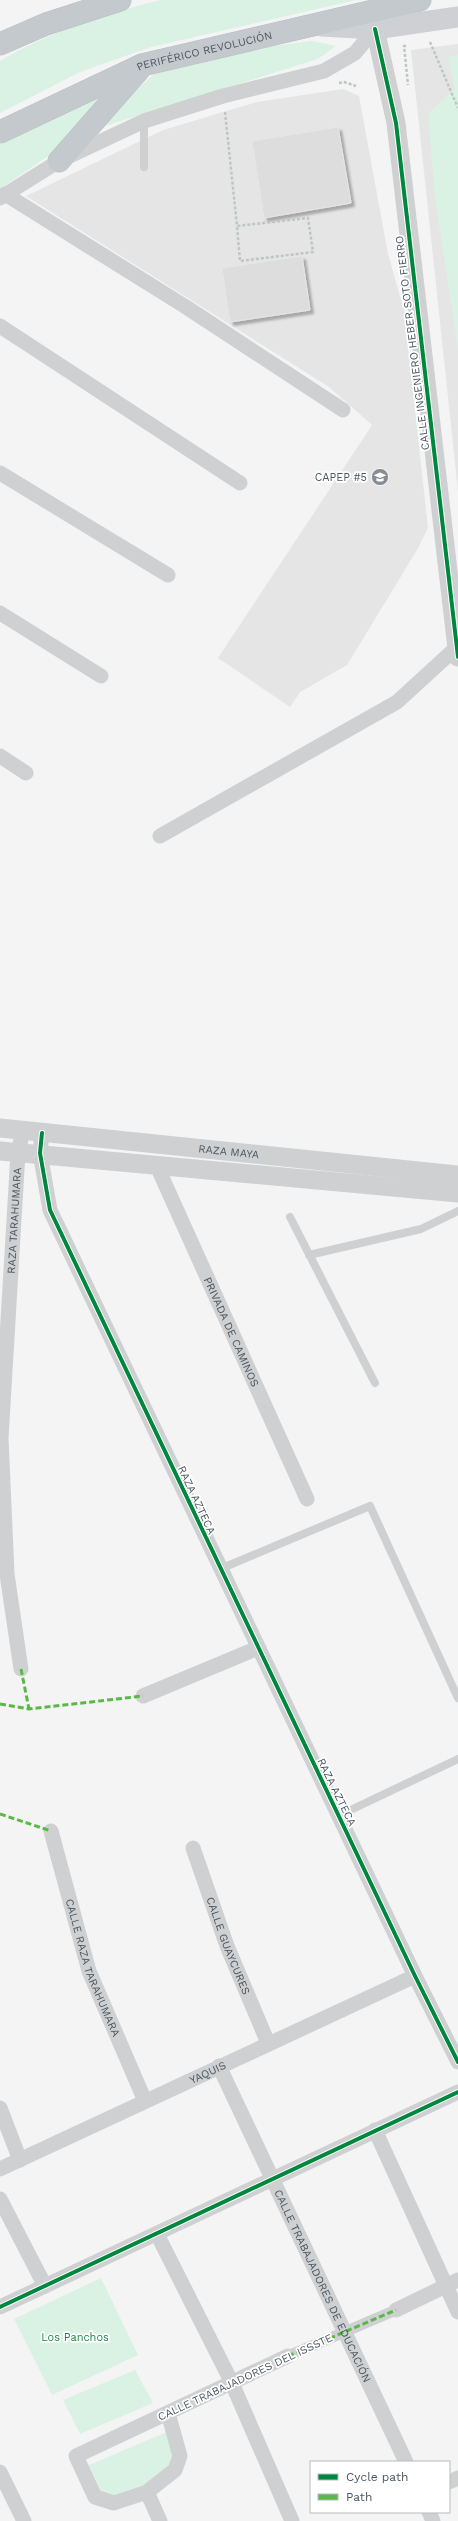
<svg xmlns="http://www.w3.org/2000/svg" width="458" height="2521" font-family="'Work Sans',sans-serif">
<style>
.education{fill:#e6e5e6}
.green{fill:#d9f2e3}
.building{fill:#ddddde;stroke:#e5e6e7;filter:url(#shadow)}
.lines{fill:none;stroke-linecap:round;stroke-linejoin:round}
.trunk-casing{stroke:#b9bec3;stroke-width:23}
.path{stroke:#bcc7c4;stroke-width:2.5;stroke-dasharray:3 2;stroke-linecap:butt}
.service{stroke:#ced0d2;stroke-width:8}
.pedestrian{stroke:#ced0d2;stroke-width:11}
.minor{stroke:#ced0d2;stroke-width:15}
.tertiary{stroke:#ced0d2;stroke-width:19}
.secondary{stroke:#ced0d4;stroke-width:21}
.trunk{stroke:#c4c9cd;stroke-width:22}
.quiet{stroke:#58b947;stroke-width:3;stroke-dasharray:6 3;stroke-linecap:butt}
.cycleway-casing{stroke:#fff;stroke-width:6}
.cycleway{stroke:#00873e;stroke-width:4}
.labels{text-anchor:middle;stroke-width:3.5;stroke-linejoin:round;paint-order:stroke}
.street-label{font-size:11px;fill:#4a5661;stroke:#fff}
.poi-label{font-size:11px;fill:#4a5661;stroke:#fff;text-anchor:end}
.park-label{font-size:11px;fill:#17864f;stroke:#fff}
</style>
<defs>
<filter id="shadow"><feDropShadow dx="3.5" dy="3.5" stdDeviation="1" flood-color="#0004"/></filter>
</defs>
<rect width="100%" height="100%" fill="#f4f4f4"/>
<path class="education" d="M458 44V491L411 50Z
M343 89 359 96 388 254 404 310 428 528 417 550 347 665 300 692 290 707 218 658 372 425 329 387 26 196 163 130 257 102Z"/>
<path class="green" d="M161 0H356L151 47 80 72 0 113V61C49 32 106 13 161 0Z
M312 41 336 46 318 59 92 130 154 74 258 48Z
M458 55V349L435 198 428 114 455 88 448 57Z
M113 89 54 152 0 189V145L55 113Z
M101 2278 138 2355 52 2395 14 2319Z
M135 2370 153 2403 80 2434 63 2400Z
M167 2432 172 2448V2466L146 2489 116 2498 101 2491 89 2465Z"/>
<path class="building" d="M338 127 351 203 264 218 252 141Z
M302 256 310 310 230 322 222 268Z"/>
<g class="lines">
<defs>
<g id="trunk">
<path d="M0 44 46 24 120 0"/>
<path id="s8" d="M0 132 142 65 420 0"/>
<path d="M59 161 138 71"/>
</g>
</defs>
<use href="#trunk" class="trunk-casing"/>
<path class="path" d="M430 42 458 108
M406 46H404L408 85
M339 83 344 82 356 86
M225 112 237 226 308 218 313 252 240 261 237 226"/>
<path class="service" d="M144 121V167
M290 1217 375 1383
M309 1255 421 1229 458 1211
M220 1569 370 1506 458 1698
M338 1816 458 1759"/>
<path class="pedestrian" d="M288 2356 396 2310"/>
<g class="minor">
<path d="M5 194 186 307 343 410"/>
<path d="M0 198 59 161 144 121 223 96 324 71 355 53 375 29"/>
<path d="M0 326 240 483"/>
<path d="M0 473 168 575"/>
<path d="M0 613 101 676"/>
<path d="M0 756 26 773"/>
<path d="M160 836 397 702 456 648"/>
<path d="M42 1133 40 1153 50 1210 415 1976 458 2062"/>
<path id="s1" d="M156 1164 307 1499"/>
<path id="s2" d="M21 1669 7 1574 1 1438 18 1153 23 1131"/>
<path d="M143 1696 258 1648"/>
<path id="s3" d="M51 1831 89 1971 145 2101"/>
<path id="s4" d="M193 1848 227 1946 268 2043"/>
<path id="s5" d="M219 2066 406 2462"/>
<path d="M0 2108 20 2160"/>
<path d="M375 2130 458 2312"/>
<path id="s6" d="M0 2169 415 1976"/>
<path d="M0 2199 45 2286"/>
<path d="M157 2234 231 2381 292 2521"/>
<path d="M0 2307 458 2092"/>
<path d="M396 2310 458 2280"/>
<path d="M168 2413 180 2456 175 2470 147 2492 114 2503 95 2497 76 2456 288 2356"/>
<path d="M0 2472 24 2521"/>
<path d="M449 2482 458 2478"/>
<path d="M147 2492 160 2521"/>
<path d="M429 2512 433 2521"/>
</g>
<g class="tertiary">
<path d="M375 29 396 123 458 657"/>
<path id="s7" d="M0 1128 458 1175"/>
<path d="M0 1151 458 1193"/>
</g>
<path class="secondary" d="M321 26 375 29 458 17"/>
<use href="#trunk" class="trunk"/>
<path class="quiet" d="M21 1669 29 1709
M0 1704 29 1709 143 1696
M0 1814 51 1831
M288 2356 396 2310"/>
<defs>
<path id="cycleway" d="M375 29 396 123 458 657
M42 1133 40 1153 50 1210 415 1976 458 2062
M0 2307 458 2092"/>
</defs>
<use href="#cycleway" class="cycleway-casing"/>
<use href="#cycleway" class="cycleway"/>
</g>
<defs>
<symbol id="school-disc" viewBox="-11 -11 22 22"><circle r="9.5" fill="#868d94" stroke="#fff"/><path d="M0-5L7-2L0 1L-7-2ZM-4 1L0 2.5L4 1V4Q0 6-4 4Z" fill="#fff"/></symbol>
</defs>
<g fill-rule="evenodd">
<use href="#school-disc" x="370" y="467" width="20" height="20"/>
</g>
<g class="labels">
<g class="street-label">
<text dy="4" stroke="none"><textPath href="#s8" startOffset="221">PERIFÉRICO REVOLUCIÓN</textPath></text>
<text transform="translate(412 343) rotate(-97)" y="4">CALLE INGENIERO HEBER SOTO FIERRO</text>
<text dy="4" stroke="none"><textPath href="#s7" startOffset="230">RAZA MAYA</textPath></text>
<text dy="4" stroke="none"><textPath href="#s2" startOffset="450">RAZA TARAHUMARA</textPath></text>
<text dy="4" stroke="none"><textPath href="#s1" startOffset="184">PRIVADA DE CAMINOS</textPath></text>
<text transform="translate(197 1500) rotate(65)" y="4">RAZA AZTECA</text>
<text transform="translate(337 1792) rotate(64)" y="4">RAZA AZTECA</text>
<text dy="4" stroke="none"><textPath href="#s4" startOffset="104">CALLE GUAYCURES</textPath></text>
<text dy="4" stroke="none"><textPath href="#s3" startOffset="143">CALLE RAZA TARAHUMARA</textPath></text>
<text dy="4" stroke="none"><textPath href="#s6" startOffset="229">YAQUIS</textPath></text>
<text dy="4" stroke="none"><textPath href="#s5" startOffset="243">CALLE TRABAJADORES DE EDUCACIÓN</textPath></text>
<text transform="translate(245 2377) rotate(-25)" y="4">CALLE TRABAJADORES DEL ISSSTE</text>
</g>
<g class="poi-label">
<text x="367" y="481">CAPEP #5</text>
</g>
<g class="park-label">
<text x="75" y="2341">Los Panchos</text>
</g>
</g>
<rect x="310" y="2461" width="140" height="52" fill="#ffffff" stroke="#b7bbc0"/>
<rect x="318" y="2474" width="20" height="6" fill="#00873e" stroke="#b7bbc0"/>
<text x="346" y="2481" font-size="12" fill="#4a5661">Cycle path</text>
<rect x="318" y="2494" width="20" height="6" fill="#58b947" stroke="#b7bbc0"/>
<text x="346" y="2501" font-size="12" fill="#4a5661">Path</text>
</svg>
